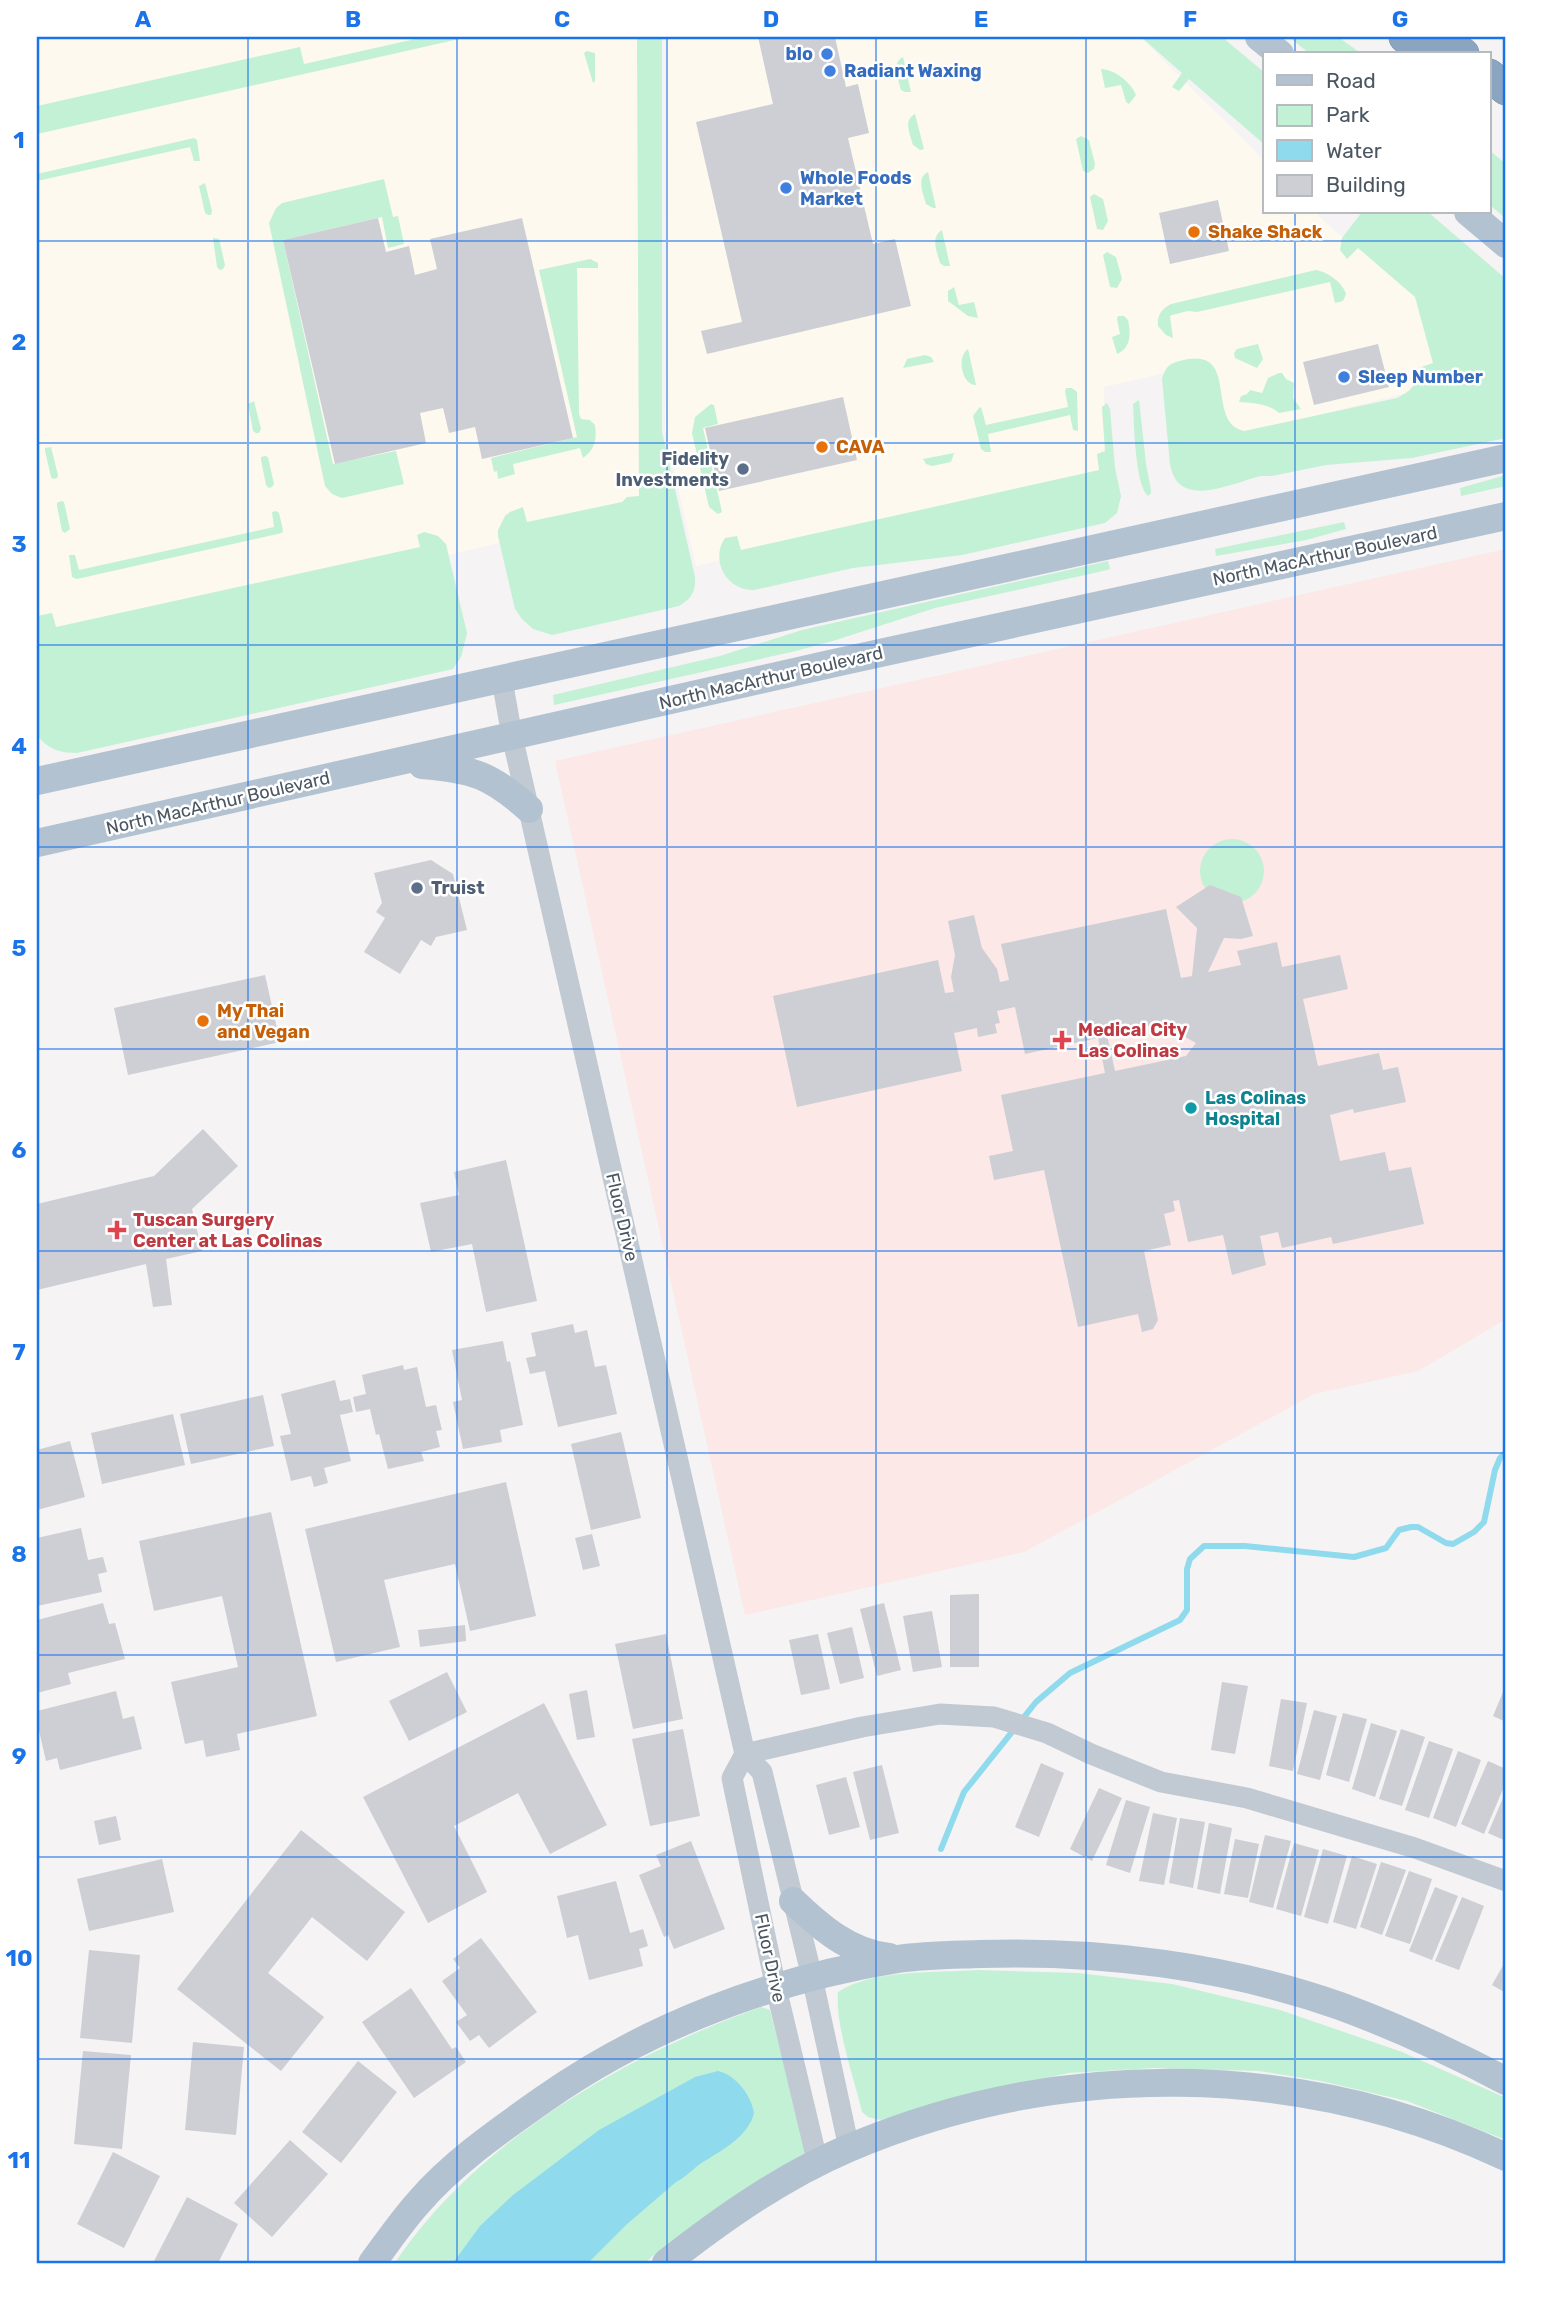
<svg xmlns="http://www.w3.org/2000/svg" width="1543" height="2300" font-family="Rubik,sans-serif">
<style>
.commercial{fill:#fdf9ef}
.medical{fill:#fce8e6}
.green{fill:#c3f1d5}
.water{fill:#90daee}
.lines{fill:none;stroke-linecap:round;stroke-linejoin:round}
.stream{stroke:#90daee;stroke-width:6}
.building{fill:#cdcfd5;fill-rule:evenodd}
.highway-casing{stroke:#7690ad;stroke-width:33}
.minor{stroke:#c1cad2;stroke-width:21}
.major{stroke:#b3c2d1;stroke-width:28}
.highway{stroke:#8ba5c1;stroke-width:32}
.grid{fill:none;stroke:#1a73e8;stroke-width:2;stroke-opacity:0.55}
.shop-dot{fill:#3f7fe0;stroke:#fff;stroke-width:2.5}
.food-dot{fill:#e8710a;stroke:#fff;stroke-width:2.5}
.service-dot{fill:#5c6f8a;stroke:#fff;stroke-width:2.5}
.health-dot{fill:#e0444e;stroke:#fff;stroke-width:2.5}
.culture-dot{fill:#0f9aa8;stroke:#fff;stroke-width:2.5}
.labels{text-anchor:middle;stroke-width:5;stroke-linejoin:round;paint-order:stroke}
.shop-label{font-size:18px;font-weight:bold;fill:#366cbe;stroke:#fff;text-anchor:start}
.food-label{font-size:18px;font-weight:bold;fill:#c56008;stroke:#fff;text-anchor:start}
.service-label{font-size:18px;font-weight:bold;fill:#4e5e75;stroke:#fff;text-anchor:end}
.street-label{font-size:18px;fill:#4a5661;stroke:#fff}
.health-label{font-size:18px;font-weight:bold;fill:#be3a42;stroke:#fff;text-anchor:start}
.culture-label{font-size:18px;font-weight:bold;fill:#0d838f;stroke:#fff;text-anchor:start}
.neatline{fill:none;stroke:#1a73e8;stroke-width:2.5}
.grid-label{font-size:23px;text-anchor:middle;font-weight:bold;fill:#1a73e8}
</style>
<rect width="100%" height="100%" fill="#f5f3f3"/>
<path class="commercial" d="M37 37H654L647 507 37 655Z
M668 37H1140L1265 161V212H1315L1336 232 1415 287 1438 385 1232 437 1205 364 1104 387 1105 472 696 566 665 431Z"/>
<path class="medical" d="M1506 549V1319L1418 1371 1314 1394 1024 1552 745 1615 555 761Z"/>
<path class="green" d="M424 37H468L37 134V106L300 47 304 64Z
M628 37H662V432L695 577C696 592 691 599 679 606L552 635 533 629 522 619 515 609 498 536V530L505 516 510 512 523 507 527 522 622 502 627 497 639 496 637 38Z
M1141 37H1222L1265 73V145L1189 79 1179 91 1172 87 1182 73Z
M1289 37H1338L1362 54H1310Z
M587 51 595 53V81L593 83 584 53Z
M903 57 911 92H905L901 90C898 78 891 63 903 57Z
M1101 69C1114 69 1132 83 1136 95L1129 104 1126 102 1121 85 1105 88Z
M915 114 924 149 920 150 913 145C910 134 903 120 915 114Z
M1081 136 1089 140 1095 164 1094 169 1088 173 1083 171 1076 139Z
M194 138 197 140 200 161H194L190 147 37 181V174Z
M1489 150 1506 164V219L1489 204Z
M928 172 936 208H933L926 204C923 193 916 178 928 172Z
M384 179 393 217 398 216 404 244 388 248 382 217 283 240 333 464 396 451 404 484 342 498 332 494 325 486 269 223 276 208 282 203Z
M205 183 212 211 211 215H208L205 213 199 186Z
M1094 194 1103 199 1108 221 1103 230 1097 229 1090 197Z
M1362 212H1428L1506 279V438L1412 458 1326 465 1272 476H1261C1231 483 1178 511 1170 464L1162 379C1164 371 1167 365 1176 362 1244 341 1203 422 1244 431L1397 398C1414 389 1415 386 1418 368L1433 363 1415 297 1358 248 1347 259 1340 250 1342 238Z
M942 230 950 266H944L940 263C937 252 930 237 942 230Z
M213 238 219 239 225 265 223 269 220 270 217 267Z
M1107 252 1116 257 1122 279 1117 288 1110 287 1103 255Z
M590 259 598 263V268H577L579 414 581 419 590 420 595 425C597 439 595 450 583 458L580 448 513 464 515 474 498 479 497 471 494 472 491 458 577 437 539 270Z
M1316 270C1328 272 1343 283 1346 294L1343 301 1335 303 1330 282 1197 312 1188 311 1172 315 1170 316 1173 338 1166 335 1158 326C1157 316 1161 309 1171 304Z
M954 287 959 305 974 302 978 318 968 316 948 301V291Z
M1118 316H1124L1128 320C1131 334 1131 348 1117 354L1112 337 1120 334 1117 319Z
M1258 344 1263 359 1257 368 1235 358 1234 353 1237 349Z
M968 349 976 385C962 385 956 357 968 349Z
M925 355 931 357 934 362 903 368 907 359Z
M1279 373H1282L1286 379 1294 383 1293 398 1301 409 1279 413C1268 403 1252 403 1239 402L1241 396 1247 394 1250 390 1262 393 1268 378Z
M1066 388H1072L1077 392 1078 431 1073 430 1070 415 988 434 991 452H985L981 449 973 416 979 408 981 407 986 425 1068 407 1065 391Z
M1139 400 1146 464 1151 490V493L1148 496C1135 485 1134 423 1133 404Z
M254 401 261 429 259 433H256L253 431 248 404Z
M1107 403 1110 409 1115 468 1121 496 1117 513 1105 523 962 555 853 568 754 590C726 591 710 559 725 538L737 536 741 550 1099 470 1097 454 1105 451 1102 407Z
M711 404 714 405 718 424 703 428 722 512 718 514 709 507 692 433 695 417Z
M51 447 58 475 57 478 53 479 51 477 45 451V448Z
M954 453 951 462 932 466 926 464 923 459Z
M265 456 268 457 274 484 272 487 269 488 266 485 261 460V457Z
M1506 475V486L1461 496 1460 488Z
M61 501 64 502 70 529 65 533 62 531 57 506V503Z
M276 511 279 513 283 530 282 533 77 579 72 577 69 555H75L79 570 274 527 272 512Z
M1344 522 1346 529 1306 540 1216 556 1215 549Z
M424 532 438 536 446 544 467 633 461 657 453 669 77 753C60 753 47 749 37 735V616L52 613 56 627 420 547 417 535Z
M1108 561 1110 569 1103 571 935 608 836 640 796 651 554 705 553 695 720 656 802 630Z
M1200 871a32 32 0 1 1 64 0a32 32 0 1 1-64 0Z
M978 1970 1078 1973 1172 1984 1280 2010 1402 2052 1506 2098V2140L1407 2101 1321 2081 1259 2071 1154 2068 1069 2073 964 2095 881 2120 868 2117 862 2112C854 2077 835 2026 838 1992 873 1969 936 1973 978 1970Z
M761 2007 770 2010 806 2152 655 2254 645 2263H395C475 2142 626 2055 761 2007Z"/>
<path class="water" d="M718 2071C736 2075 751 2095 754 2113 749 2136 721 2151 703 2162 693 2168 687 2177 676 2182L626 2225 588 2263H453L480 2226 513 2195 599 2130 695 2077Z"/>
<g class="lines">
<path class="stream" d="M941 1849 964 1792 1036 1702 1070 1673 1180 1620 1187 1610V1569L1190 1559 1204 1546H1245L1354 1557 1386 1548 1399 1530 1411 1527H1418L1446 1543 1453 1544 1474 1532 1484 1522 1495 1470 1500 1458 1506 1452"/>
</g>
<path class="building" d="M758 37H835L846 87 858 84 869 133 848 138 873 244 895 239 911 306 707 354 701 331 742 322 696 122 773 104Z
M1218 200 1229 251 1170 264 1159 213Z
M378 218 386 252 409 246 415 275 437 269 430 239 522 218 573 438 482 459 475 427 449 433 443 408 420 413 426 443 335 464 283 240Z
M1378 344 1389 387 1314 405 1303 362Z
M843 397 857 460 719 491 705 428Z
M431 860 453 874 467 930 436 937 431 946 421 940 400 974 364 952 385 918 376 912 382 903 374 873Z
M1210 885 1241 897 1253 936 1241 939 1224 938 1208 972 1241 965 1237 951 1277 942 1282 967 1340 955 1348 989 1303 999 1318 1066 1379 1053 1383 1070 1398 1067 1406 1102 1354 1113 1353 1109 1330 1115 1340 1161 1385 1152 1389 1171 1411 1167 1424 1224 1333 1244 1331 1237 1282 1248 1278 1232 1260 1236 1266 1265 1232 1275 1223 1235 1188 1242 1179 1200 1173 1201 1175 1211 1164 1214 1171 1245 1144 1251 1158 1320 1153 1329 1142 1332 1138 1314 1078 1327 1044 1170 994 1180 989 1156 1013 1151 1001 1095 1105 1073 1098 1038 1025 1054 1015 1007 997 1011 1000 1023 995 1024 997 1033 978 1037 977 1028 954 1033 962 1071 797 1107 773 996 938 960 945 993 954 992 951 977 955 955 948 921 974 915 982 948 997 969 1000 982 1009 980 1001 944 1166 909 1181 978 1192 976 1197 928 1176 907ZM1168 1022 1172 1039 1185 1037 1196 1043 1186 1056 1115 1071 1107 1035Z
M265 975 280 1042 128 1075 114 1008Z
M203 1129 238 1166 192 1209 202 1251 166 1259 172 1305 153 1307 146 1264 37 1290V1204L154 1176Z
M506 1160 537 1301 486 1312 472 1244 431 1252 420 1203 459 1195 454 1172Z
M573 1324 575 1333 587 1330 595 1367 606 1365 617 1414 558 1427 545 1371 530 1374 526 1358 536 1356 531 1333Z
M503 1341 507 1362 510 1361 523 1425 500 1430 502 1442 463 1449 453 1402 462 1400 452 1350Z
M403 1365 404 1370 417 1367 426 1407 436 1405 442 1430 436 1431 440 1447 421 1452 424 1461 388 1469 379 1434 376 1435 370 1409 356 1412 353 1397 366 1394 362 1375Z
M335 1380 340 1401 350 1399 353 1412 340 1415 351 1461 324 1468 328 1483 314 1487 311 1476 291 1481 280 1436 291 1434 281 1394Z
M263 1395 274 1446 191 1464 180 1414Z
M173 1414 185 1465 102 1484 91 1433Z
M621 1432 641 1518 591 1530 571 1444Z
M70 1441 85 1497 37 1510V1450Z
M506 1482 536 1616 470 1631 455 1564 384 1580 400 1647 336 1662 305 1529Z
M271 1512 317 1716 237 1734 240 1750 206 1757 203 1740 185 1744 171 1682 238 1667 222 1596 154 1611 139 1541Z
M81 1528 88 1560 103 1557 107 1572 98 1574 102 1592 37 1606V1538Z
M592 1534 600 1566 583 1570 575 1538Z
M979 1594V1667H950V1595Z
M103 1603 109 1624 115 1623 125 1659 68 1673 71 1684 37 1693V1620Z
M884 1603 901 1670 877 1676 860 1609Z
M932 1611 942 1667 913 1672 903 1616Z
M465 1625 466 1641 420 1647 418 1630Z
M852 1627 864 1678 840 1684 827 1633Z
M666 1634 683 1719 633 1729 615 1644Z
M818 1634 830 1689 801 1695 789 1640Z
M447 1672 467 1712 409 1741 389 1701Z
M1222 1682 1248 1686 1235 1754 1211 1750Z
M587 1690 595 1737 577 1740 569 1694Z
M116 1691 123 1719 134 1716 142 1749 60 1770 57 1758 46 1761 37 1722V1711Z
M1503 1692 1506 1694V1722L1493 1716Z
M1281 1699 1307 1703 1293 1771 1269 1766Z
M544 1703 607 1825 550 1854 518 1793 454 1826 487 1892 428 1923 363 1797Z
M1314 1710 1337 1716 1320 1780 1297 1774Z
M1343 1713 1367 1719 1349 1782 1326 1775Z
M1371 1723 1397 1731 1375 1797 1352 1789Z
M683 1729 700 1816 650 1826 632 1739Z
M1401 1729 1425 1737 1402 1806 1379 1799Z
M1429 1741 1453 1749 1429 1818 1405 1810Z
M1458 1751 1481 1760 1456 1827 1433 1818Z
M1488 1761 1506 1769V1782L1484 1834 1461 1824Z
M1041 1763 1064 1773 1039 1837 1015 1827Z
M882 1765 899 1833 870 1840 853 1772Z
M846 1777 860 1827 829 1835 816 1785Z
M1099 1788 1122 1798 1092 1861 1070 1849Z
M1506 1791V1841L1488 1833Z
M1126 1800 1150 1807 1130 1873 1106 1865Z
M1153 1813 1177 1818 1164 1885 1139 1881Z
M116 1816 121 1840 99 1845 94 1821Z
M1180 1818 1205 1822 1193 1888 1169 1883Z
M1209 1823 1232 1828 1220 1894 1197 1889Z
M301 1830 405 1912 367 1961 312 1917 268 1973 324 2017 281 2071 177 1989Z
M1265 1835 1291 1841 1273 1908 1249 1902Z
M1235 1839 1259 1844 1248 1898 1224 1894Z
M691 1841 725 1929 674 1949 668 1935 664 1937 639 1875 661 1866 656 1855Z
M1294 1843 1319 1850 1301 1916 1276 1909Z
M1323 1849 1347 1856 1328 1924 1304 1917Z
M1352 1856 1377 1864 1356 1929 1333 1922Z
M162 1859 174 1912 89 1931 77 1879Z
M1381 1862 1406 1870 1382 1935 1360 1927Z
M1409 1871 1432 1879 1410 1944 1385 1936Z
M616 1881 630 1933 643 1929 648 1946 639 1949 643 1966 589 1980 578 1935 567 1938 557 1896Z
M1435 1887 1458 1896 1432 1960 1409 1951Z
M1462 1897 1484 1906 1459 1970 1435 1961Z
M481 1938 537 2012 489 2048 479 2035 470 2041 456 2022 467 2015 442 1981 460 1968 453 1959Z
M89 1950 140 1955 132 2043 80 2038Z
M1506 1960V1993L1492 1985Z
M411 1988 452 2049 456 2047 466 2062 414 2098 362 2022Z
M193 2042 244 2047 236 2135 185 2130Z
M83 2051 131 2055 122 2149 74 2144Z
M358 2061 397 2092 341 2163 302 2132Z
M290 2140 328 2174 272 2237 234 2203Z
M113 2152 160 2176 124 2248 77 2224Z
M187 2197 238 2224 218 2263H153Z"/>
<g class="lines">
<defs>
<path id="highway" d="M1405 37 1428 54
M1442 37 1463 54
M1489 75 1506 89"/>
</defs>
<use href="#highway" class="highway-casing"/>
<path class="minor" d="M502 680 512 736 745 1754 762 1772 812 1977 849 2148
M745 1754 862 1727 940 1714 994 1717 1047 1733 1091 1754 1161 1782 1247 1798 1415 1848 1506 1881
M745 1754 732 1778 776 1988 818 2164"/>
<path class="major" d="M1259 37 1280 54
M1468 212 1506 244
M422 765C473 769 491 775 529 809
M37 781 1506 458
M37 843 830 664 1506 516
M793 1901C820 1927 850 1953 889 1957
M372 2263C387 2243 401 2222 418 2203 452 2163 500 2130 544 2099 648 2026 773 1979 898 1959 925 1955 953 1955 980 1954 1099 1950 1227 1966 1340 2006 1397 2027 1453 2053 1506 2081
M666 2263C722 2219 783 2176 849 2148 1059 2059 1300 2060 1506 2157"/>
<use href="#highway" class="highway"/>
</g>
<path class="grid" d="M248 37V2263M457 37V2263M667 37V2263M876 37V2263M1086 37V2263M1295 37V54M1295 212V2263M37 241H1506M37 443H1506M37 645H1506M37 847H1506M37 1049H1506M37 1251H1506M37 1453H1506M37 1655H1506M37 1857H1506M37 2059H1506"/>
<g class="shop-dot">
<circle cx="827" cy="54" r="7"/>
<circle cx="830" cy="71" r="7"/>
<circle cx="786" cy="188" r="7"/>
<circle cx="1344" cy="377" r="7"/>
</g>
<g class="food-dot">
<circle cx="1194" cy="232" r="7"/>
<circle cx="822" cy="447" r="7"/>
<circle cx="203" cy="1021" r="7"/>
</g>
<g class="service-dot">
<circle cx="743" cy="469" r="7"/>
<circle cx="417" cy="888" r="7"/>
</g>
<g class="health-dot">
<path d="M1058.5 1029.5h7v7h7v7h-7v7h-7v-7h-7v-7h7z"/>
<path d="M113.5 1219.5h7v7h7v7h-7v7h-7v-7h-7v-7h7z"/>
</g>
<circle class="culture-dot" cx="1191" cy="1108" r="7"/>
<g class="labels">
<g class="shop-label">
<text x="813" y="60" text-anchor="end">blo</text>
<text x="844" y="77">Radiant Waxing</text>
<text x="800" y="184">Whole Foods<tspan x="800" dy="21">Market</tspan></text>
<text x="1358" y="383">Sleep Number</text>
</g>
<g class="food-label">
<text x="1208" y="238">Shake Shack</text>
<text x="836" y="453">CAVA</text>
<text x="217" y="1017">My Thai<tspan x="217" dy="21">and Vegan</tspan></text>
</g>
<g class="service-label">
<text x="729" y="465">Fidelity<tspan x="729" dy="21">Investments</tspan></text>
<text x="431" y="894" text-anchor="start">Truist</text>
</g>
<g class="street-label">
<text transform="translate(1325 556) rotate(-12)" y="6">North MacArthur Boulevard</text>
<text transform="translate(771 678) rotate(-13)" y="6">North MacArthur Boulevard</text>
<text transform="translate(218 803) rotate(-13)" y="6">North MacArthur Boulevard</text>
<text transform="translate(622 1217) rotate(77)" y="6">Fluor Drive</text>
<text transform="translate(770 1958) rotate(78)" y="6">Fluor Drive</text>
</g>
<g class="health-label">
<text x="1078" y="1036">Medical City<tspan x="1078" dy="21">Las Colinas</tspan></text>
<text x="133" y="1226">Tuscan Surgery<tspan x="133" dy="21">Center at Las Colinas</tspan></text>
</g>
<g class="culture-label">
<text x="1205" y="1104">Las Colinas<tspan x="1205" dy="21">Hospital</tspan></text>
</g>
</g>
<rect width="1543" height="2300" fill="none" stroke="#ffffff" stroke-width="77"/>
<rect x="1263" y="52" width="228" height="161" fill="#ffffff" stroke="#b7bbc0" stroke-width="2"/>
<rect x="1277" y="75" width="35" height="10" fill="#b3c2d1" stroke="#b7bbc0" stroke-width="2"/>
<text x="1326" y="88" font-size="21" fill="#4a5661">Road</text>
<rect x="1277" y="105" width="35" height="21" fill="#c3f1d5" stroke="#b7bbc0" stroke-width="2"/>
<text x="1326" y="122" font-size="21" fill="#4a5661">Park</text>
<rect x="1277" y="140" width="35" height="21" fill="#90daee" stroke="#b7bbc0" stroke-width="2"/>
<text x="1326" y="158" font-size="21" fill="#4a5661">Water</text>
<rect x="1277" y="175" width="35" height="21" fill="#cdcfd5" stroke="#b7bbc0" stroke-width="2"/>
<text x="1326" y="192" font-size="21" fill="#4a5661">Building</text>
<rect x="38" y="38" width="1466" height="2224" class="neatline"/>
<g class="grid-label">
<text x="143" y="27">A</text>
<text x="353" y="27">B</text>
<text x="562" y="27">C</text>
<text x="771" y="27">D</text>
<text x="981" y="27">E</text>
<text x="1190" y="27">F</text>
<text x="1400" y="27">G</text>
<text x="19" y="148">1</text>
<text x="19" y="350">2</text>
<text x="19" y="552">3</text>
<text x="19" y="754">4</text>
<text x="19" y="956">5</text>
<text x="19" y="1158">6</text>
<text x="19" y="1360">7</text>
<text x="19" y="1562">8</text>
<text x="19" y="1764">9</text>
<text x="19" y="1966">10</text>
<text x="19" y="2168">11</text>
</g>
</svg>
